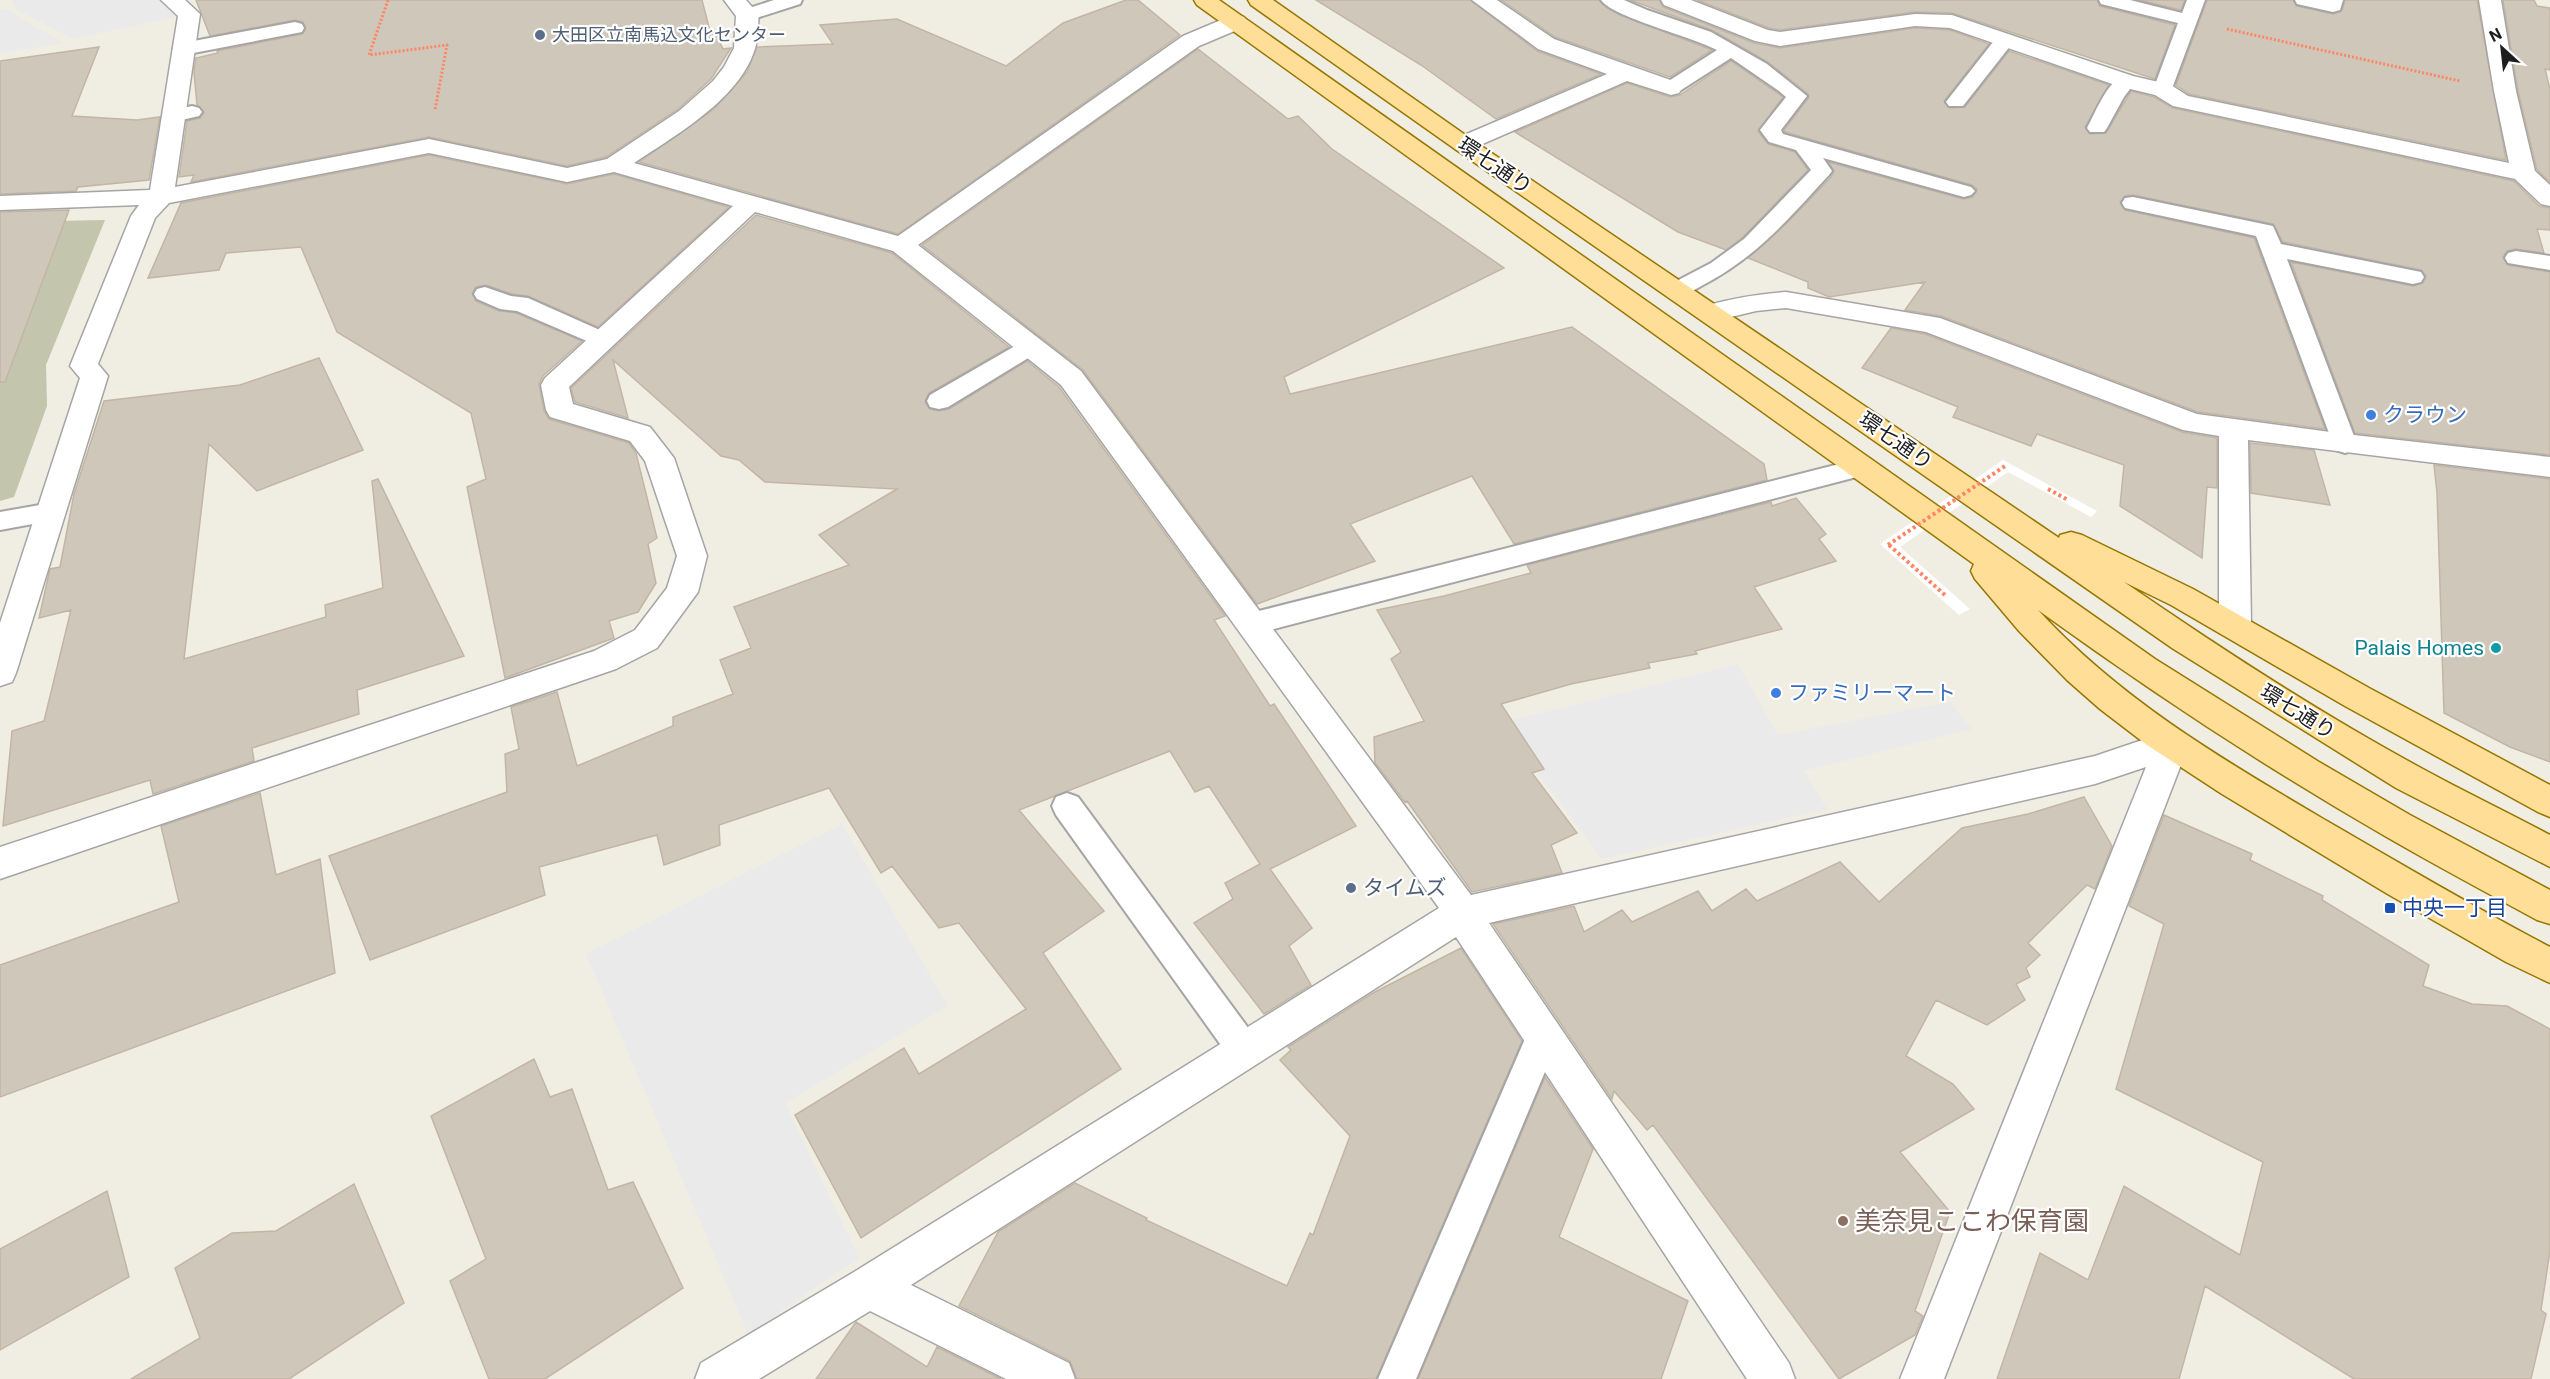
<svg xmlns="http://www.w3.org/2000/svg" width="2550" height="1379" font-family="Roboto,'Noto Sans JP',sans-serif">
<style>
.construction{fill:#c3c5ad}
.parking{fill:#eaeaea}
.pier{fill:#fff}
.building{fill:#d0c7bb;stroke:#c3b5a4;stroke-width:1.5}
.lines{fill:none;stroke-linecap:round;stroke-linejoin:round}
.lane-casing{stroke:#a5a5a5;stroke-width:4}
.street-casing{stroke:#a5a5a5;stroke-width:3}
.primary-casing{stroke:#977600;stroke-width:3}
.path-far1{stroke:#ff8564;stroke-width:3;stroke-dasharray:2 2;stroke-linecap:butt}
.path{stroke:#ff8564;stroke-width:4;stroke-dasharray:3 3;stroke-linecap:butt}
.lane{fill:#fff;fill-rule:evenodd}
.street{fill:#fff;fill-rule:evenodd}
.primary{fill:#ffde98;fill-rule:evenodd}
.path-bridge{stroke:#ff8564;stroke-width:4;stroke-dasharray:3 3;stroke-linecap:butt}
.service-dot{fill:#5c6f8a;stroke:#fff;stroke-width:2}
.shop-dot{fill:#3f7fe0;stroke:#fff;stroke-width:2}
.culture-dot{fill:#0f9aa8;stroke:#fff;stroke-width:2}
.transit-dot{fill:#1a4fb4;stroke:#fff;stroke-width:2}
.education-dot{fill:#8d6e63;stroke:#fff;stroke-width:2}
.labels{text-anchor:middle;stroke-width:4.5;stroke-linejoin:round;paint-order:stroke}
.far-service-label{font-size:18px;fill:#4e5e75;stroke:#fff;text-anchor:start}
.street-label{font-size:21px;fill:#1e1e1e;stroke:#fff}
.shop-label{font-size:21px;fill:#366cbe;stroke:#fff;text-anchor:start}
.culture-label{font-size:21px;fill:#0d838f;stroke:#fff;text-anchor:end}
.service-label{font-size:21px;fill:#4e5e75;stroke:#fff;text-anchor:start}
.transit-label{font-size:21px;fill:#164399;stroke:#fff;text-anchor:start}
.near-education-label{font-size:26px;fill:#785e54;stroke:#fff;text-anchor:start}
</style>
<rect width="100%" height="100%" fill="#f0ede3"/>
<path class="construction" d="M105 220 46 365 47 406 14 497 0 501V222Z"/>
<path class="parking" d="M12 0H158L180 16 73 39 16 9Z
M6 9 63 43 0 53V10Z
M1738 664 1778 735 1949 702 1972 729 1804 771 1827 809 1602 859 1501 723Z
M842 824 948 1006 785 1103 859 1258 748 1334 586 954Z"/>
<path class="pier" d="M2003 460 2097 511 2091 517 2008 472 1900 547 1970 609 1959 615 1880 544Z"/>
<path class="building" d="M196 0H702L710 31 714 30 723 49 731 48 711 79 678 109 606 157 567 166 429 137 191 182 194 175 179 177 187 121 200 118 204 112 197 105 194 72 196 58 218 53 217 51 302 34 306 29 303 22 295 20 210 36Z
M1126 0H1138L1180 35 898 234 639 162 714 109 747 72 757 47 833 44 820 25 897 19 1006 66 1063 23Z
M1316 0H1470L1537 51 1601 74 1496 119 1421 65Z
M1501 0H1599L1607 8 1620 15 1712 50 1670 77 1555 37Z
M1630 0H1659L1663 7 1754 43 1780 48 1915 28 1950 30 1989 44 1944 101 1949 108 1965 107 2009 51 2109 85 2085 127 2090 134 2106 133 2131 91 2154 97 2173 108 2514 181 2539 206 2550 208V230L2537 229 2544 253 2515 249 2507 251 2503 257 2508 265 2550 272V455L2355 433 2291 262 2413 286 2423 283 2426 276 2421 270 2283 242 2273 224 2133 195 2125 196 2120 202 2125 210 2254 238 2325 429 2198 412 1941 316 1905 310 1925 282 1829 297 1808 288V282L1748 258 1787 223 1831 177 1834 171 1828 162 1963 199 1973 197 1977 189 1972 185 1785 132 1784 130 1809 97 1808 94 1768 62 1712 30Z
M1697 0H2097L2100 6 2175 25 2155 79 1952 13 1915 12 1780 30 1769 28Z
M2139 0H2185L2181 10Z
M2207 0H2293L2297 6 2333 14 2342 11 2345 0H2477L2506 160 2189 94 2176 85Z
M2503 0H2534L2537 6 2550 8V70L2545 69 2550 89V182L2537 170 2518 91Z
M99 47 72 116 137 120 160 117 149 180 78 187 76 191 0 194V61Z
M1198 49 1288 119 1298 116 1332 149 1504 268 1284 377 1290 394 1572 327 1764 464 1767 480 1514 544 1472 476 1350 524 1375 561 1257 604 1083 370 922 245Z
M1731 61 1783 97 1758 131 1768 144 1795 152 1808 170 1743 237 1726 250 1678 232 1515 132 1627 83 1670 97 1680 95Z
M429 155 567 184 614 174 729 207 598 327 528 296 512 294 486 285 476 287 472 293 476 301 499 311 516 313 582 341 543 376 539 384 544 411 549 419 629 443 636 453 657 538 648 544 656 583 638 612 609 621 614 638 505 678 467 487 486 479 471 413 337 332 301 247 226 253 219 270 148 278 181 203Z
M69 210 5 382H0V212Z
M756 215 892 253 1009 347 929 393 925 402 930 409 939 411 949 409 1027 361 1059 387 1225 616 1214 620 1270 706 1274 704 1356 826 1270 869 1312 928 1289 946 1311 985 1264 1014 1194 923 1233 899 1225 883 1260 864 1209 786 1195 792 1170 751 1019 810 1104 911 1043 953 1121 1069 861 1238 795 1115 904 1048 919 1074 1026 1009 959 923 939 928 892 866 881 873 829 788 719 825 720 845 664 865 657 835 539 867 545 895 370 960 329 856 507 792 505 754 519 749 511 707 557 692 577 766 673 726V717L733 694 720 660 751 648 734 607 849 565 819 535 897 489 765 482 739 460 721 456 613 360 628 418 575 402 571 388Z
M1891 328 1925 334 2182 432 2217 438V488L2207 487 2202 558 2120 506 2124 465 2037 434 2031 446 1953 417 1958 407 1862 368Z
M319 358 363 450 257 491 209 444 184 659 326 617 325 605 383 588 372 481 378 479 464 656 357 690 359 714 252 748 254 761 153 794 150 780 3 826 12 731 44 721 71 610 39 618 50 569 60 567 74 494 104 401 240 385Z
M2250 443 2314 450 2330 505 2251 493Z
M2434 465 2550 479V762L2510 747 2444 713 2437 492Z
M1796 498 1826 534 1819 539 1836 561 1754 587 1782 629 1695 651 1697 654 1648 663 1650 668 1571 684 1501 704 1544 769 1532 773 1577 833 1551 845 1562 873 1472 892 1407 801 1405 802 1375 763 1374 737 1424 721 1391 659 1401 652 1377 610 1444 596 1531 573 1527 565 1771 502 1772 506Z
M260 793 276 875 320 859 335 973 0 1097V965L179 902 161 826Z
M2084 797 2112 846 2095 889 2087 885 2028 943 2040 955 2026 968 2030 977 2016 984 2025 1000 1987 1025 1936 1000 1906 1056 1953 1084 1974 1109 1900 1152 1950 1212 1915 1311 1923 1316 1915 1335 1839 1379 1653 1125 1647 1130 1614 1091 1612 1099 1493 924 1574 906 1584 932 1622 910 1632 922 1698 891 1712 911 1746 889 1757 901 1840 862 1879 902 1962 828 2028 814Z
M2164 815 2252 854 2250 860 2323 896 2322 900 2429 965 2423 986 2472 1004 2507 1006 2550 1029V1251L2541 1310 2546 1314 2531 1379H2354L2205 1286 2179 1379H1997L2040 1253 2088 1280 2124 1186 2240 1255 2263 1162 2116 1089 2164 924 2129 906Z
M1461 948 1522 1041 1376 1379H1077L1070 1361 959 1306 998 1232 1075 1183 1147 1218 1146 1220 1287 1286 1310 1233 1313 1235 1350 1136 1280 1060 1291 1050 1288 1047 1373 993Z
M534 1059 550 1097 572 1089 608 1190 633 1182 683 1288 545 1379H489L450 1281 486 1259 431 1116Z
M1545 1077 1593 1149 1559 1237 1688 1301 1661 1379H1418Z
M354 1184 404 1303 289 1379H131L200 1338 175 1268 232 1233 276 1231Z
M107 1191 129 1277 0 1350V1249Z
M856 1322 927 1367 937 1347 1001 1379H816Z"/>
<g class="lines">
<defs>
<path id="lane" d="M774 0H802L800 4 747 21 740 19 738 15 740 11Z
M1601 0H1624L1647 10 1711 32 1767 64 1807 96 1781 130 1783 134 1971 187 1975 191 1971 195 1964 197 1823 158 1832 171 1829 175C1789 218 1757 257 1703 285 1692 291 1682 299 1669 295L1666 290 1669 285 1711 263 1744 239 1811 170 1796 150 1769 142 1760 130 1786 97 1779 91 1731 58 1678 92H1664L1661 88 1664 84 1717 50C1693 37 1612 17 1601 0Z
M2099 0H2130L2182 13 2187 0H2205L2170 94H2156L2153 90 2178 23 2101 4Z
M2295 0H2343L2340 10 2333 12 2297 4Z
M295 22 302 24 304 28 302 32 183 55 176 53 173 49 176 45 183 43Z
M2004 35 2011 37 2013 41 2011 45 1963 106H1949L1946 102 1949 98 1997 37Z
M2126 75 2133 77 2136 81 2124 97 2107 128 2104 132H2090L2087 128C2096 112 2107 80 2126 75Z
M192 106 199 108 202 112 199 116 173 122 166 120 163 116 166 112Z
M2133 197 2273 226 2281 244 2421 272 2424 277 2421 282 2413 284 2287 259 2357 444 2354 450 2345 453 2336 450 2333 444 2256 236 2125 208 2122 203 2125 198Z
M2516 251 2550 256V270L2508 263 2505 258 2508 253Z
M485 287 511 296 528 298 611 335 615 340 611 345 603 348 517 311 500 309 477 299 474 294 477 289Z
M1030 339 1038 342 1042 347 1038 352 948 407 939 409 930 407 927 401 930 395 1022 342Z
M1859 459 1868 462 1872 468 1868 474 1251 635 1241 632 1237 624 1241 616 1251 613Z
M51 503 60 505 64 512 60 519 0 530V512Z
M1067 793 1078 797 1257 1040 1262 1051 1257 1062 1245 1067 1233 1062 1056 815 1052 806 1056 797Z
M1543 1020 1555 1025 1560 1036 1416 1379H1378L1531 1025Z"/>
<path id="street" d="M161 0H185L200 14 175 187 429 139 567 168 607 159 679 111 713 81 724 67 734 48 736 16 724 0H746C749 4 756 10 758 15 759 18 758 25 758 28 758 89 679 133 634 163L898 236 1183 36 1228 17 1236 15 1244 17 1247 22 1244 27 1199 46 918 245 1081 371 1471 895 2095 756 2172 730 2184 734 2189 744 1944 1379H1900L2146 767 2095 784 1489 923 1789 1363 1795 1379H1747L1456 937 911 1285 1069 1363 1075 1379H1006L870 1311 759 1379H695L701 1363 854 1272 1439 908 1061 385 893 251 755 212 569 387 573 404 650 427 674 458 707 556 698 592 657 648 616 669 0 879V847L594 651 635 630 667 588 677 556 645 461 630 441 550 417 546 410 541 385 545 378 733 206 614 172 567 182 429 153 169 203 155 218 98 364 108 376 16 673 12 682 0 686V623L80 378 70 366 131 216 139 205 0 210V196L150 190 178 16Z
M1472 0H1497L1554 39 1679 83 1682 88 1679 93 1671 95 1627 81 1471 149 1463 151 1455 149 1451 144 1455 139 1607 74 1538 49Z
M1661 0H1691L1768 30 1780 32 1915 14 1952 15 2133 76 2171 85 2188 96 2509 163 2494 91 2479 0H2501L2516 91 2535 171 2550 185V206L2541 204 2515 179 2173 106 2155 95 2118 86 1950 28 1915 26 1780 46 1755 41 1664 5Z
M1786 292 1940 318 2197 414 2345 434 2550 457V477L2248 440 2251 625 2246 634 2235 637 2224 634 2219 625V436L2183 430 1926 332 1786 308 1756 311 1710 322 1701 319 1697 313 1701 307C1729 299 1757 294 1786 292Z"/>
<path id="primary" d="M1194 0H1219L2155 659 2319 762 2410 815 2550 890V924L2537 920C2486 892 2435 865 2385 836 2265 767 2150 691 2038 610 2119 698 2218 757 2320 817 2396 861 2472 906 2550 947V983L2506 962 2386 893 2222 794 2147 745 2100 709 2067 680 2019 631 1975 579 1971 571 1974 564 1197 5Z
M1248 0H1273L1471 139 2059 538 2060 535 2071 532 2082 535 2193 589 2369 688 2550 785V817L2538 812 2345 706 2171 605 2124 582C2220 648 2319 713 2421 768 2463 791 2507 812 2550 835V867L2396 788 2172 648 1455 149 1251 5Z"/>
</defs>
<use href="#lane" class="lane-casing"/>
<use href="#street" class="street-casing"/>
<use href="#primary" class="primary-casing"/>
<path class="path-far1" d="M388 0 369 55 447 45 435 110
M2227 29 2460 81"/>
<path class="path" d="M2048 489 2068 500
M1889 545 1946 596"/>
<use href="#lane" class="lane"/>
<use href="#street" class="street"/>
<use href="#primary" class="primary"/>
<path class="path-bridge" d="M1888 545 2005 466"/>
</g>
<g class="service-dot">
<circle cx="540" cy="35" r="6"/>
<circle cx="1351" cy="888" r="6"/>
</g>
<g class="shop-dot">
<circle cx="2371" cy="415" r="6"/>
<circle cx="1776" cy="693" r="6"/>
</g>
<circle class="culture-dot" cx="2496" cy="648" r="6"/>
<rect class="transit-dot" x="2384" y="902" width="12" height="12" rx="3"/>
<circle class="education-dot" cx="1843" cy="1221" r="6"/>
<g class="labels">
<g class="far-service-label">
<text x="552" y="41">大田区立南馬込文化センター</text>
</g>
<g class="street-label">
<text transform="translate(1495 166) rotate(34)" y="7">環七通り</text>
<text transform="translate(1896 441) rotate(35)" y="7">環七通り</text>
<text transform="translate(2298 712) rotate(32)" y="7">環七通り</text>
</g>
<g class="shop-label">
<text x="2383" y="422">クラウン</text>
<text x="1788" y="700">ファミリーマート</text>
</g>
<g class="culture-label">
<text x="2484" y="655">Palais Homes</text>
</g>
<g class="service-label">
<text x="1363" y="895">タイムズ</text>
</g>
<g class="transit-label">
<text x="2402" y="915">中央一丁目</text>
</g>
<g class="near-education-label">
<text x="1855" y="1230">美奈見ここわ保育園</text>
</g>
</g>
<g transform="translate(2502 48) rotate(333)" stroke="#ffffff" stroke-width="4.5" paint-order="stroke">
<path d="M0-4.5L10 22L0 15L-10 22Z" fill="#1e1e1e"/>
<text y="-9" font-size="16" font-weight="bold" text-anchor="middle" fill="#1e1e1e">N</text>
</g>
</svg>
